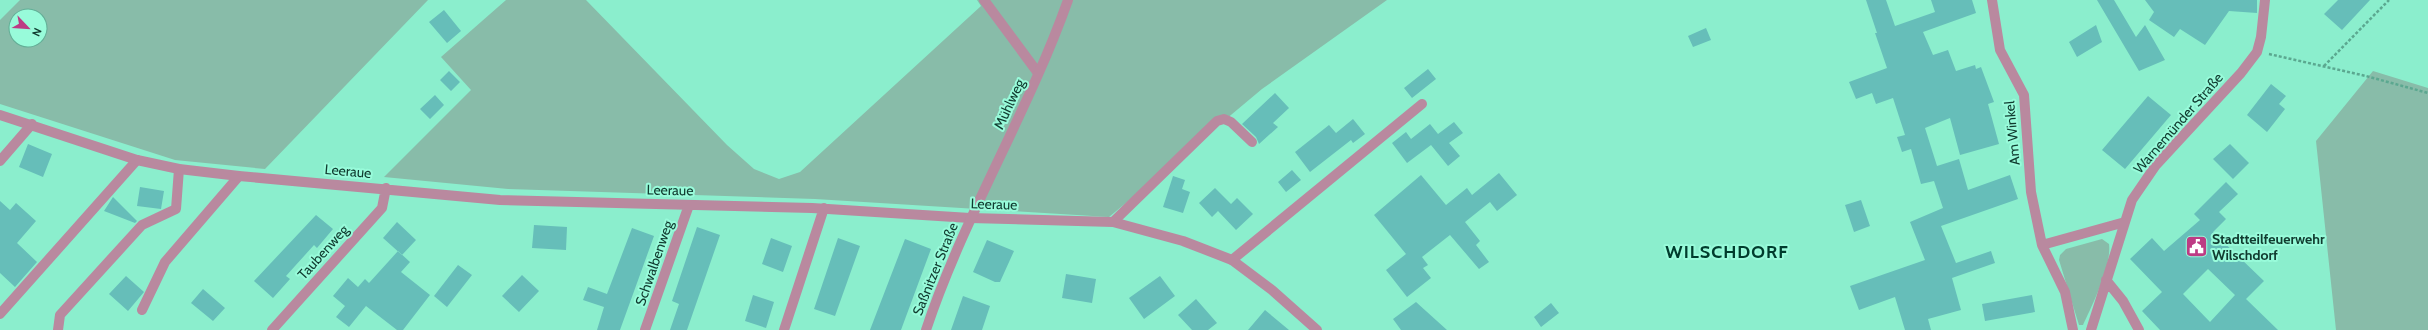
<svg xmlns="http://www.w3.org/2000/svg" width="2428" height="330" font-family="Cabin,sans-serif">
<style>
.green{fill:#88bca9;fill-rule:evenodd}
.building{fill:#66beb9;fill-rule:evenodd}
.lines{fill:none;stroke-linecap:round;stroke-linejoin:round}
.path{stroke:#5ba890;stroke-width:2.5;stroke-dasharray:3 2;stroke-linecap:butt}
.service{stroke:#b9899f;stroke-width:10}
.minor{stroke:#b9899f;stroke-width:10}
.tertiary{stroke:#b9899f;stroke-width:10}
.labels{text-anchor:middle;stroke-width:4;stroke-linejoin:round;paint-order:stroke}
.street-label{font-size:14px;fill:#103b2f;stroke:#98fbda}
.poi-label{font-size:14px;font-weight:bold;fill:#103b2f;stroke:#98fbda;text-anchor:start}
.district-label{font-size:18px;font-weight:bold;letter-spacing:1px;fill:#003c2d;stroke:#98fbda}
</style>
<rect width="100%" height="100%" fill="#8beecd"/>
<path class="green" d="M20 0H428L265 169 175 160 0 104V20ZM16 16H40V40H16Z
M506 0H586L727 145 754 169 779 179 800 172 981 6 977 0H1387L1262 89 1109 217 815 199 508 189 384 177 471 90 441 57Z
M2373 71 2428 88V330H2336L2316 141Z
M2102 239 2109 244C2112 265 2092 306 2083 325H2079L2059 260 2060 255 2066 249Z"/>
<path class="building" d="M1866 0H1886L1895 26 1935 12 1931 0H1972L1976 13 1923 32 1933 55 1948 50 1956 71 1975 65 1976 69 1981 67 1994 102 1988 104 1999 144 1960 155 1950 118 1925 128 1937 166 1959 159 1968 190 2010 175 2018 199 1941 226 1956 263 1991 251 1995 263 1952 278 1961 310 1928 319 1931 330H1905L1895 297 1859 310 1850 286 1925 260 1910 222 1943 208 1934 181 1921 184 1911 149 1902 152 1897 137 1905 135 1893 98 1876 104 1872 93 1856 99 1849 82 1887 68 1875 33H1877Z
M2097 0H2114L2136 37 2145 25 2165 60 2139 71Z
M2145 0H2257V13L2229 11 2205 45 2180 29 2174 37 2149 20 2154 12Z
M2338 0H2370L2342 30 2324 14Z
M444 10 461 31 447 43 429 22Z
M2096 25 2102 42 2077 57 2069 42Z
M1706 28 1711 40 1693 47 1688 36Z
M1428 69 1436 79 1412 98 1404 88Z
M449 71 460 82 451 91 440 80Z
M2271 84 2286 96 2279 104 2285 109 2267 132 2247 115Z
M1275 93 1289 108 1273 123 1278 127 1259 144 1256 137 1242 124Z
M435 95 444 105 430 119 420 109Z
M2148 96 2171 115 2125 169 2102 150Z
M1353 119 1365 134 1353 143 1351 140 1310 172 1295 152 1329 125 1336 133Z
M1454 122 1463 133 1449 143 1460 156 1448 166 1431 145 1407 163 1392 143 1406 132 1411 139 1430 124 1438 134Z
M28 144 52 154 43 177 19 167Z
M2230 144 2249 163 2233 179 2213 159Z
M1292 170 1301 180 1286 192 1278 182Z
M1499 173 1517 195 1497 211 1490 202 1465 222 1480 241 1476 245 1489 262 1479 269 1450 235 1422 257 1428 265 1423 268 1431 278 1407 297 1386 270 1406 254 1374 215 1421 175 1446 205 1467 188 1472 195Z
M1173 176 1185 180 1182 189 1190 192 1183 213 1163 207Z
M2226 182 2238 194 2219 212 2226 219 2213 232 2264 281 2246 299 2278 330H2160L2142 311 2162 292 2130 259 2152 238 2164 251 2200 220 2194 214ZM2208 269 2235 295 2210 322 2183 294Z
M140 187 164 191 161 209 137 206Z
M1215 188 1231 204 1237 198 1253 214 1236 230 1218 211 1212 217 1199 203Z
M113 197 137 221 135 223 104 211Z
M1861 200 1870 226 1854 232 1845 205Z
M0 201 10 210 16 203 36 221 17 243 37 262 15 287 0 273Z
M316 215 333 229 317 248 314 245 286 276 290 279 273 298 254 281Z
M397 222 416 240 402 255 383 238Z
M534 225 567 227 566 250 532 248Z
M697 227 720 235 687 330H670L679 304 672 301Z
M632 228 654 236 620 330H597L604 307 583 300 588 287 607 294Z
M771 238 792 246 783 272 762 264Z
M838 238 860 246 835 316 814 309Z
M905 239 931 249 901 330H870Z
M987 240 1014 251 1000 282H995L973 272Z
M398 251 410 262 401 272 430 295 403 330H397L366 306 349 327 336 317 345 306 333 296 348 278 358 287 365 279 369 283Z
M458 265 472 275 447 307 434 296Z
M1066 274 1096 279 1092 303 1062 298Z
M522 275 539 291 519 312 502 296Z
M126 276 144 292 128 311 109 294Z
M1160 276 1175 296 1144 319 1129 298Z
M203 289 225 308 213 321 191 303Z
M753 295 774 302 766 328 745 321Z
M2032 295 2035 312 1985 321 1982 304Z
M963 296 990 306 982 330H951Z
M1196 299 1217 323 1208 330H1192L1178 315Z
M1416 302 1447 330H1401L1393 319Z
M1551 303 1559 313 1541 327 1534 317Z
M1265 310 1289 330H1248Z"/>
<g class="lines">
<path class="path" d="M2269 54 2366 76 2428 93
M2324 66 2389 0"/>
<path class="service" d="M984 0 1038 73
M1113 222 1217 121 1224 119 1231 122 1252 142
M1232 260 1422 104
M142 310 165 262 239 176
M0 314 137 160
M58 330 60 315 142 225 176 209 179 169"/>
<path class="minor" d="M1992 0 2000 50 2024 95 2031 192 2042 245 2065 292 2073 330
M0 115 137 160 179 169 239 176 500 200 812 208 970 218 1113 222 1183 241 1232 260 1272 290 1317 330
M0 161 32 124
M2042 245 2125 222
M2106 280 2123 301 2139 330
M272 330 382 208 386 188
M645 330 689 205
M784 330 824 208
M2091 330 2132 200 2156 165 2241 73 2257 52 2261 37 2265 0"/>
<path class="tertiary" d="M926 330C964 216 1028 113 1068 0"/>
</g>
<defs>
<symbol id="civic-square" viewBox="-11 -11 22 22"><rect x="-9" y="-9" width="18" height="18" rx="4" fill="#bd3b84" stroke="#98fbda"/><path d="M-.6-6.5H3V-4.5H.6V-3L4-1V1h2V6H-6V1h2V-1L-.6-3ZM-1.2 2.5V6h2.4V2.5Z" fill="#fff"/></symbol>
</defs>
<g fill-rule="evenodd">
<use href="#civic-square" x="2184" y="234" width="25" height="25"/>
</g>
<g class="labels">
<g class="street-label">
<text transform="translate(1009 104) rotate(-65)" y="5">Mühlweg</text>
<text transform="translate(2178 123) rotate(-49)" y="5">Warnemünder Straße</text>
<text transform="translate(2012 133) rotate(-95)" y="5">Am Winkel</text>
<text transform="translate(348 171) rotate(5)" y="5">Leeraue</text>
<text transform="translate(670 190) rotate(1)" y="5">Leeraue</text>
<text transform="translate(994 204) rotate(2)" y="5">Leeraue</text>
<text transform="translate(323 252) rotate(-48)" y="5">Taubenweg</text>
<text transform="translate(654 263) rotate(-71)" y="5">Schwalbenweg</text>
<text transform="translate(935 269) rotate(-68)" y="5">Saßnitzer Straße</text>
</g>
<g class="poi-label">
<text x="2212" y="244">Stadtteilfeuerwehr<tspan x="2212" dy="16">Wilschdorf</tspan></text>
</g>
<g class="district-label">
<text x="1727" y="258">WILSCHDORF</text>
</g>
</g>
<g transform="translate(28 28) rotate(115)"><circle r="19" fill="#98fbda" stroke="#62ae96"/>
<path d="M0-3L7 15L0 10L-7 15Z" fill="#bd3b84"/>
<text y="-6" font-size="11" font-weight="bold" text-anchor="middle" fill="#103b2f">N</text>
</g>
</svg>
